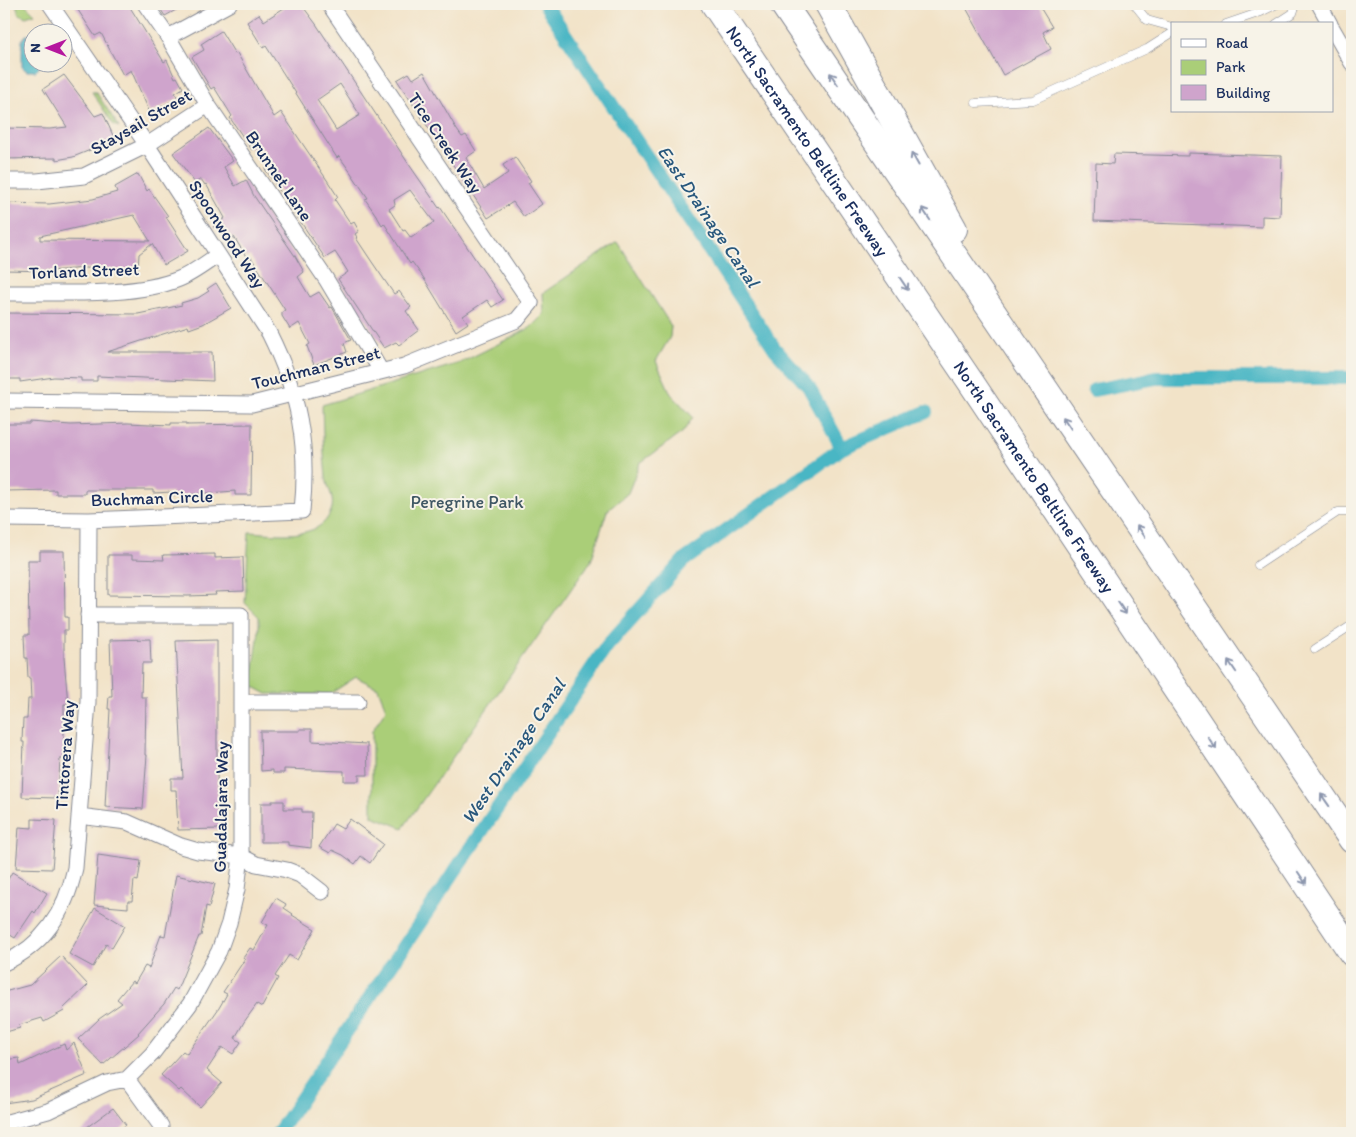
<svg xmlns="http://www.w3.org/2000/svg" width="1356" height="1137" font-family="Itim,sans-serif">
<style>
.green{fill:#aace78;stroke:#627e6b}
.water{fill:#49b6c4;stroke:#327291}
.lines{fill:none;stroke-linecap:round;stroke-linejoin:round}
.canal{stroke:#49b6c4;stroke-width:14}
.building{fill:#cfa4cc;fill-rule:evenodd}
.service-casing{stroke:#868993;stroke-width:9}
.minor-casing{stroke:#868993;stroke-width:17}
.motorway-casing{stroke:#868993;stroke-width:28}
.service{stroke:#fff;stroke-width:8}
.minor{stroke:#fff;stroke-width:15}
.motorway{stroke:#fff;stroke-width:26}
.oneway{stroke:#8d97ae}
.labels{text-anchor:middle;stroke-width:4;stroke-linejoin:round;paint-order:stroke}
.street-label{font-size:18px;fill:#1b2f5e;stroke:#f7f3e8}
.park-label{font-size:18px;fill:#3f5764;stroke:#f7f3e8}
.water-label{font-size:19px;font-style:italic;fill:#29587d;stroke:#f7f3e8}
</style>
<rect width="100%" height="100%" fill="#f7f3e8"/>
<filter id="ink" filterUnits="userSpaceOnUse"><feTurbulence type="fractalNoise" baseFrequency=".02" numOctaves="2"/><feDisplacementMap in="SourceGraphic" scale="10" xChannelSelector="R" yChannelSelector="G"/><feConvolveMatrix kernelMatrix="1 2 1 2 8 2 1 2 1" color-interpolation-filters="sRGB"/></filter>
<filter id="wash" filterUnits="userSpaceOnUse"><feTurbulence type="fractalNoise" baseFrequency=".0096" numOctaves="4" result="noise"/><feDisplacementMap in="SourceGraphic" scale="20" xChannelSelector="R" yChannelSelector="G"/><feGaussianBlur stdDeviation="1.12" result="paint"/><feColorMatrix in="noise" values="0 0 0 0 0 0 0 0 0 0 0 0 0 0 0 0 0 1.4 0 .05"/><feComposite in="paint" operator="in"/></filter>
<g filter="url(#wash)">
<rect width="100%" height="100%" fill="#f2e3c8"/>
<path class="green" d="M16 4H25L35 14 26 17 19 14Z
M92 92H96L119 127 113 124Z
M618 242 671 326 670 337 656 361 671 394 693 417 683 432 640 463 628 493 607 511 591 561 403 828 372 816V731L386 709 378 688 356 677 330 694H267L252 686C253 662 260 641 259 617L245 603 249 532C274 533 320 542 331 511 336 499 327 488 326 477 323 453 323 429 322 405L460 363 530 328 544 314 543 293Z"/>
<path class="water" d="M26 35H32V62L40 63V67L36 71H27L22 67V40Z"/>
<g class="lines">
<path class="canal" d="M545 4 775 349 808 386 842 448
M1094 390 1156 378H1352
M278 1133 607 646 683 561 842 448 926 412"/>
</g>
<g id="blocks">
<path class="building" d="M74 4H128L164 62 167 60 175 78 177 77 183 88 175 93 178 98 150 113 131 70 123 75 101 33 95 36Z
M157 4H187L165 16Z
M290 4H301L316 24 408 163 439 208 440 207 503 300 492 307 487 300 463 316 468 323 456 331 423 277 412 262 410 264 384 223 382 225 378 218 365 199 368 198 349 170 339 156 337 158 266 46 263 48 247 22 259 14 264 21ZM340 84 360 115 336 130 317 100ZM410 190 434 222 411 238 405 230 403 231 389 209 395 205 394 200Z
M964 4H1038L1052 27 1043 32 1051 49 1003 75Z
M221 31 235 54 237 53 274 117 281 112 327 180 338 197 335 200 351 224 354 222 359 231 355 234 357 237 356 238 372 262 394 294 399 291 411 307 406 311 419 330 399 345 396 342 384 348 338 279 348 272 341 261 335 252 325 258 265 169 273 164 260 145 252 150 230 118 232 116 214 87 211 89 202 74 192 57 204 50 201 44Z
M424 72 457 130 462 137 466 135 476 151 466 158 484 189 508 173 503 165 515 157 531 181 528 183 542 204 524 217 513 202 488 218 397 80 409 73 413 79Z
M64 75 95 116 103 113 115 140 73 157 56 160V158L4 159V128L50 129 67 127 43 89Z
M209 128 233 161 224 167 235 186 246 180 254 196 295 256 304 272 298 277 310 297 319 292 330 308 332 307 351 340 344 343 347 352 314 365 307 346 310 344 299 323 290 329 282 316V312L285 310 250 256 247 258 234 237 230 239 223 229 213 227 225 218 206 184 205 185 201 179 195 183 173 153Z
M1188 153 1282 156 1280 217 1262 216V227L1094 221 1096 163 1113 164 1114 154 1188 156Z
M138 174 147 191 149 189 168 216 166 217 188 251 164 265 152 244 139 254 138 271 85 268 50 271 4 270V203L49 204 93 199 117 192 115 187ZM134 215 150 241 40 240V236Z
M216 283 231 308 203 324 189 329 188 326 107 352H212L213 381 97 376V381H81V378L54 377 20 382V379H4V313L138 314 182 305 181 303 198 298 209 291 207 289Z
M30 422 71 425 128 423 171 425V423H187V425L252 424 251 495H235V491L182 495H171L172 492 153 493V490H85V494H56V490L4 491V424H30Z
M40 551H64L65 617H68V630H64V658L68 704H64V759H60L58 798 22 797 24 742H22L23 719H27L28 699H31L30 678H28L27 658H25L24 635H29L28 560H40Z
M215 554V558L243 557 244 591 215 592 216 595 188 596 108 595V555H132V559L164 560 163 555Z
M150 639 151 663H142L141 697H146L145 755H147L143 809 105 807 110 709H108L109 696H112L110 640Z
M217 640V772L218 817H221V829L178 830 176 790H171V778H183L176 641Z
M300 729H312V741L367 744 368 775H359V781H344V771L284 769V773H273V770L261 771 260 731H300Z
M272 801H284V809H302V812H312L311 848 288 845V842H261V803H272Z
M32 819 56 820 52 869 16 868 19 827 32 828Z
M350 819 383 844 370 863 361 856 355 864 343 855 332 850 330 853 319 847 334 824 343 829Z
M98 855 141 861 138 881 134 880 132 901H128V908L94 905Z
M12 872 47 893 35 913 33 911 15 938 4 931V887Z
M176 875 215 884 209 907 206 906 201 936H199L177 990 174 988 164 1004 138 1033 139 1034 103 1065 78 1039 99 1019 122 1003 117 999 132 981 135 983 145 966 149 968 161 935 165 936Z
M276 898 286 904 284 908 293 914 292 915 315 929 297 960 289 955 275 976 278 978 262 1007 257 1004 244 1022 235 1038 241 1042 233 1054 222 1047 207 1070 222 1083 200 1107 181 1089 179 1091 161 1075 183 1051 187 1054 219 1008 227 994 223 992 245 959 243 958 250 948 254 950 268 925 262 922Z
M95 908 125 926 112 948 106 944 93 967 69 954Z
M61 956 88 985 63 1009 64 1011 44 1022 42 1018 19 1025 20 1028 6 1032 4 992 30 985Z
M74 1043 87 1075 32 1099 4 1103V1060L19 1058 20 1065 64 1044 66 1050Z
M113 1108 126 1125 116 1133H79Z"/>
</g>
</g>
<g filter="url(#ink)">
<use href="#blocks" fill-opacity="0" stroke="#868993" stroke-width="1"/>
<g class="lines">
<defs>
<path id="service" d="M1134 4 1147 20 1172 27
M1226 24 1261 12 1277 4
M1276 24 1293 13 1296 4
M976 103 1033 100 1147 49 1172 33
M1258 565 1338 512H1352
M1315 649 1352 625"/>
<path id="minor" d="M145 4 168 37 208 105 326 279 381 371
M1319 4 1330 24
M1332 28 1352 63
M168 37 229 4
M4 181H37L84 176 147 145 208 105
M4 293C55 292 132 298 179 279 192 274 206 263 218 255
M4 401 252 404 404 366 517 320 531 303 329 4
M4 519 89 520 302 511C309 445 299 393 269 333L147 145 50 4
M241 702H358
M79 816 127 822 181 846 198 851 241 856 256 864 287 870 300 875 322 892
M4 963C44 945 66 910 75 868L88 702 89 520
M127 1079 161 1126
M4 1123 48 1111 107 1083 127 1079 152 1054 190 1004 219 951 229 923 237 889 241 856V615H88"/>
<g id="motorway">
<path id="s1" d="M714 4 970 381 1352 953"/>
<path d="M783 4 1352 840"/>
<path d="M828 4 954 229"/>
</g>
</defs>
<use href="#service" class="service-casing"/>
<use href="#minor" class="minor-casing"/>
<use href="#motorway" class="motorway-casing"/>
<use href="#service" class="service"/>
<use href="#minor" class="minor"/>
<use href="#motorway" class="motorway"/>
</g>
<defs><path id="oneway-shaft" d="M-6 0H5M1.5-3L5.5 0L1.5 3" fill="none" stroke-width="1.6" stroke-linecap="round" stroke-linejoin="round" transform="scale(1.25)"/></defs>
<g class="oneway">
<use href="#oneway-shaft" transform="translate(834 79) rotate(-124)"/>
<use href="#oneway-shaft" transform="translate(915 159) rotate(-119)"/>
<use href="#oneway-shaft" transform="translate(926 214) rotate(-124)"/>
<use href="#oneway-shaft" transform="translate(904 284) rotate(56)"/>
<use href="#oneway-shaft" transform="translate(1067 423) rotate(-124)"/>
<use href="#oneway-shaft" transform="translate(1141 531) rotate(-124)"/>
<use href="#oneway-shaft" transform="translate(1122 608) rotate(56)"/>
<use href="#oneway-shaft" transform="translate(1232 666) rotate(-124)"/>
<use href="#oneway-shaft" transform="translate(1212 743) rotate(56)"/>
<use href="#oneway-shaft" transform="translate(1325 800) rotate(-125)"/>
<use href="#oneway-shaft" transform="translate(1302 878) rotate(56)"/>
</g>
</g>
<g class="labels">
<g class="street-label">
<text transform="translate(141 122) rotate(-30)" y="6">Staysail Street</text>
<text dy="6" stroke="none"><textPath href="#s1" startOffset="166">North Sacramento Beltline Freeway</textPath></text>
<text transform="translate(445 143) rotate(56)" y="6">Tice Creek Way</text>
<text transform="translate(279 176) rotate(56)" y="6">Brunnet Lane</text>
<text transform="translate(227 234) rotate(57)" y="6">Spoonwood Way</text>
<text transform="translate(84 271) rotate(-2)" y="6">Torland Street</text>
<text transform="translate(316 368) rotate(-14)" y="6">Touchman Street</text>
<text dy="6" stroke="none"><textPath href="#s1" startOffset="571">North Sacramento Beltline Freeway</textPath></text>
<text transform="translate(152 498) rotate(-2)" y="6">Buchman Circle</text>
<text transform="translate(65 755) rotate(-86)" y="6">Tintorera Way</text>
<text transform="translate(221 807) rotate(-89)" y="6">Guadalajara Way</text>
</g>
<g class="park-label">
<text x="467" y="508">Peregrine Park</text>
</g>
<g class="water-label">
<text transform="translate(709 216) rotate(56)" y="7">East Drainage Canal</text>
<text transform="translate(513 751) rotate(-56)" y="7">West Drainage Canal</text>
</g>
</g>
<rect width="1356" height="1137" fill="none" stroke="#f7f3e8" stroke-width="20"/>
<rect x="1171" y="22" width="162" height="90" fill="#f7f3e8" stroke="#9fa5b1"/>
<rect x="1181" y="39" width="25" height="8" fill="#ffffff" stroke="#9fa5b1"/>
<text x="1216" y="48" font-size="15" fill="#1b2f5e">Road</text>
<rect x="1181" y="60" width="25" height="15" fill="#aace78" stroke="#9fa5b1"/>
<text x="1216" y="72" font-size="15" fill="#1b2f5e">Park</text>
<rect x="1181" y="85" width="25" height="15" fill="#cfa4cc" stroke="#9fa5b1"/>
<text x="1216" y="98" font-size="15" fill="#1b2f5e">Building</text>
<g transform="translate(48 48) rotate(270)"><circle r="24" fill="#f7f3e8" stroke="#9fa5b1"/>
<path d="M0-4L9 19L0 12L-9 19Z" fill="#b5179e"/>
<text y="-8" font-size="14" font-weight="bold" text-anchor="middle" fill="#1b2f5e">N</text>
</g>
</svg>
